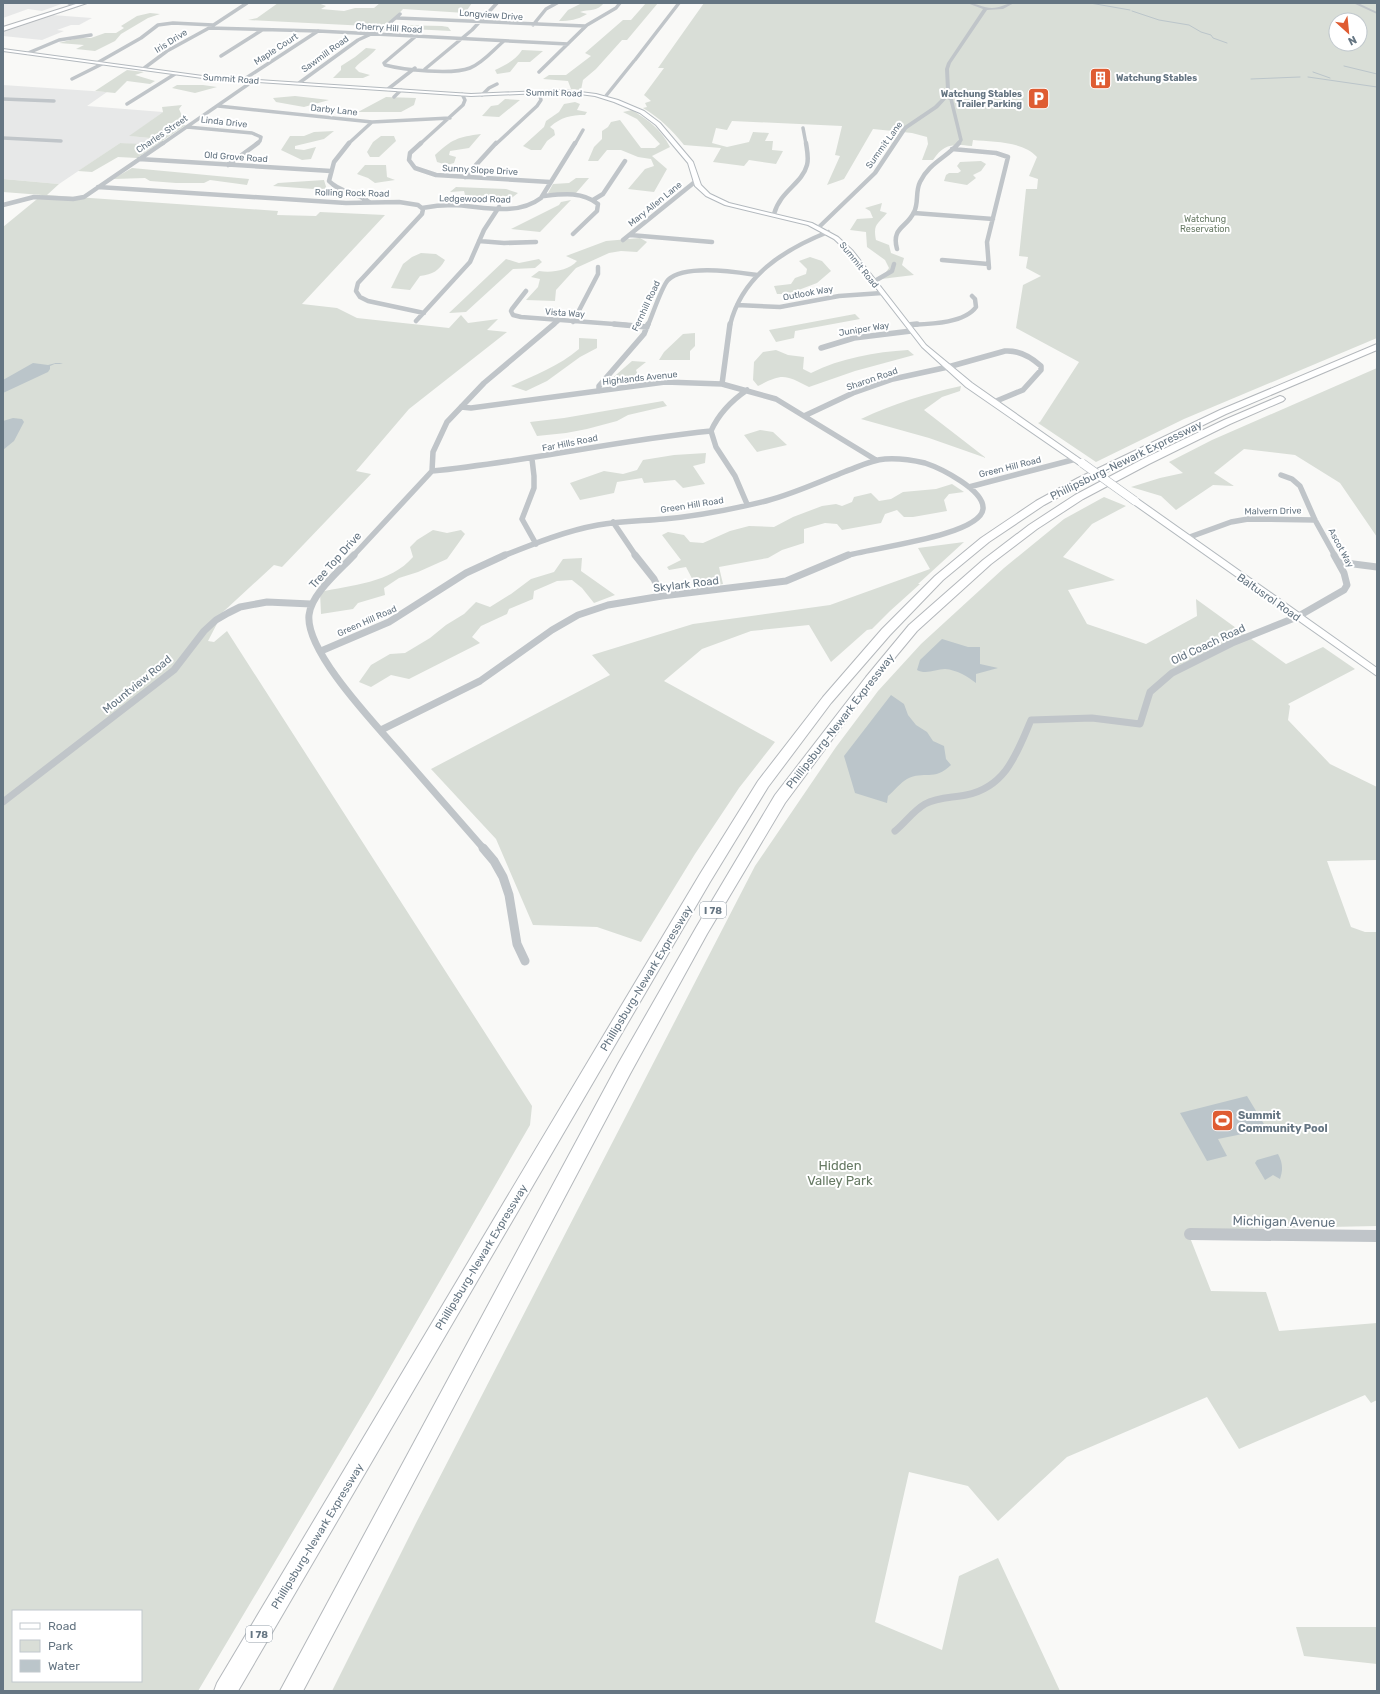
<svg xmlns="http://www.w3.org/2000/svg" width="1380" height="1694" font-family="Rubik,sans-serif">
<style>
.built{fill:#e7e8e8}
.green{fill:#d9ded7;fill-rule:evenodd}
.water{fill:#bbc5ca}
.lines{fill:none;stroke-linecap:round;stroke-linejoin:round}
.stream{stroke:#bbc5ca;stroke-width:1}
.secondary-casing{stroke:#b3b9be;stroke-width:2}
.trunk-casing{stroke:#b4b8bc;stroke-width:2}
.motorway-casing{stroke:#b4b8bc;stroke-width:2}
.minor-far5{stroke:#c0c5c9;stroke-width:3.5}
.minor-far4{stroke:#c0c5c9;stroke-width:4.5}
.minor-far3{stroke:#c0c5c9;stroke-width:5.5}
.minor-far2{stroke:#c0c5c9;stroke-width:7}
.minor-far1{stroke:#c0c5c9;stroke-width:9}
.minor{stroke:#c0c5c9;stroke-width:12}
.tertiary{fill:#c0c5c9;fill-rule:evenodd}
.secondary{fill:#fff;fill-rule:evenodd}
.trunk{fill:#fff;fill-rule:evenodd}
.motorway{fill:#fff;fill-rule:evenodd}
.secondary-bridge-casing{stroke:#b3b9be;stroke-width:9;stroke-linecap:butt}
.secondary-bridge{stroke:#fff;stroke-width:8}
.labels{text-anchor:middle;stroke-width:4;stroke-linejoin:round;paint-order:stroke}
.far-street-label{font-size:9px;fill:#657582;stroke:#fff}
.far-poi-label{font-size:9px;font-weight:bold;fill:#657582;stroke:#fff;text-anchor:start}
.far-park-label{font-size:9px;fill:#677a64;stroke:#fff}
.shield{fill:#fff;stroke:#939ea8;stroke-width:1}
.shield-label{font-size:10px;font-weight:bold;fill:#657582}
.street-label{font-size:11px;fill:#657582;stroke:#fff}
.poi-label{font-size:11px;font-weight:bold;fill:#657582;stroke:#fff;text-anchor:start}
.near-park-label{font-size:13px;fill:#677a64;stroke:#fff}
.near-street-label{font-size:13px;fill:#657582;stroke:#fff}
</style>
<rect width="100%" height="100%" fill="#f9f9f7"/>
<path class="built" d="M3 3H64L42 11 28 9 3 18Z
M52 15 92 18 79 25H71L57 30 64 31 42 40 3 36V31Z
M3 85 107 92 87 106 163 112 130 136 150 138 141 145 120 143 59 184 3 179Z"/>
<path class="green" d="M278 3H318L326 6 321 9 344 11 355 8H374L380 3H472L465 13 403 9 387 27 248 20 257 18Z
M582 3H604C597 12 589 9 580 12L587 14C577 20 570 21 559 21L568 10Z
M646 3H658L627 40H622L596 69 583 80 581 90 571 89 568 81 543 79 549 75H566L591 56 585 53 623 20H631Z
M704 3H1377V338L1184 419 1096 462 1038 423 1040 422 1079 362 1016 328 1023 285 1041 276 1026 268 1028 257 1019 256 1026 189H1037L1038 179 1029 176 1037 157C1023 141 993 142 973 140L972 146C954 144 944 143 933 160H922L928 144 927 137 912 133 873 129 844 179 827 185 840 156 835 155 842 126 732 121 727 130 716 128 712 143 727 147 749 142 753 132 769 133 765 141H773L772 150 783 151 776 164 749 160 744 166 713 162 721 148 684 145C671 129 661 119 643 108L647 107 645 103 651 101 644 95 664 68H658ZM1336 20H1360V44H1336Z
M150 13 160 14 148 18 121 34 115 41 95 51 76 49 84 45 59 43 78 38H91L105 33H116L124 28 121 26 137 16Z
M394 25 442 26 448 27 451 31 392 28Z
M366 48 376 49C370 57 360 61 355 68L359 72 370 75 363 78H333L341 70V66L355 57Z
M522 50 543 51 530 62H518L510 72 497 74 495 70C505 65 516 60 522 50Z
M127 70 144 72 135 75 155 81 150 84 127 81 115 93 95 91Z
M177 85H203L217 87 195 93 172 88Z
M295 96 329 100 304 107 276 102 273 98Z
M386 97 416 98 414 105 401 112H358Z
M505 99 520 100 499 117 482 116 491 106 498 105Z
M575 102 580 104 577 110 587 112 585 115C571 115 561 117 550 127L554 130 555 135 547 141 541 150H531L523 146 544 127 546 121 559 112 564 104Z
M182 105 179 109 183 118 181 124 186 125 137 158 118 157 92 172 78 171 120 143 141 144 150 138 129 136 163 112 162 107Z
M632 110C648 120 661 129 670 147L652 156 667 169 654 192 628 189 645 169 654 166 651 159 638 157 621 150H607L598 161H588L594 147 602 139V131L608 127 611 122 620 120 641 148H655L660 144 637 119 623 112Z
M334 131 324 139 295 146V149L304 150 316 147 311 159 302 160 281 150 290 136H304L314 132Z
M481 134 469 148 450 151 449 155 456 157 454 163 447 165 437 162 435 155C452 139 458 137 481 134Z
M381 136H394L396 141 379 157H370L367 152 373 142Z
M981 161 986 164 981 171 973 175 976 178 967 185 944 181 946 175 949 173H958L961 171 957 166 960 162Z
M365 165H386L387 177 395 180 375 183 368 178 357 174Z
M132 168 249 179 247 185 210 180 204 183H176L150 181 145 178 113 179Z
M576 178H589L576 193H548L553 184 569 183Z
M3 179 59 184 47 195 278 211 277 215 316 216 320 212 385 215 302 304 337 308 357 318 449 328 461 315 468 323 498 319 487 330 507 332 409 409 356 471 371 474 282 567 274 565 223 612 208 641 214 642 227 631 532 1106 530 1125 373 1397 198 1691H3V227L42 195 3 192ZM13 1611H141V1681H13Z
M324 180 327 190 273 186 278 183Z
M456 187 506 189 518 193 509 200 465 195 464 191 450 192Z
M571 200 540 232 511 229 559 205 561 202Z
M882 203 880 211 887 213C877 225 873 224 876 240L889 245 891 253 904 258 902 265 914 275 881 279 889 268 885 260 867 247 866 232 850 230 857 219 873 218 870 211 865 208Z
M640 238 647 242 637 252 621 251 609 253 576 268 556 290 555 301 526 300 538 287 540 279 531 277 539 271C551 273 568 271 577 261L566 256 606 241Z
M421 253 436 254 445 260C439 271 433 274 420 276L410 290 391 288 403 264 412 257Z
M810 257 822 261 831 271 817 283 788 294H777L774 286 791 284 795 278 806 274 807 269 799 261Z
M506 259 519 263 539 259 542 262 535 268 513 269 466 312 449 313Z
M855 314 860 319 795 331 794 338 776 342 769 330Z
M695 333V346L690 351V360H659L664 352 683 334Z
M579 338 597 339V348L580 357 547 381 526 391 511 386C535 375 559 366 579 349Z
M776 350 788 355 804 357 803 369 811 373C841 358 875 352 908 350L914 355 855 371 809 387C785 375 783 373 758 386L753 380 754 362 763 352Z
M632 361 646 362 636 370 640 380 609 381Z
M1377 368V537L1340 483 1295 455 1244 449 1214 473 1234 486 1213 485 1176 510 1161 496 1131 487 1160 478 1183 473 1169 462 1212 440Z
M961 386 960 391 942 397 924 410 986 458 929 438 861 419C895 403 925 394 961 386Z
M663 401 667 406 628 415 617 421 587 429 566 433 537 436 530 422 564 418Z
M760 430 773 432 787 445 757 452 744 435Z
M706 453 705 463 693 466 705 484 683 488 675 480 644 483 642 478 617 482 614 493 580 500 570 483 604 471 623 474 637 470 643 460 674 455Z
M952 484 964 492 949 494 944 500 947 511 913 517H904L897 510 885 514 881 523 842 530 837 524 825 523 804 529V543L782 550 768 558 719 567 723 584 697 588 686 567 669 570 667 567 681 560 662 535 668 532 684 535 690 542 703 543 730 531 749 526 774 527 793 517 822 506 836 504 842 506 852 502 854 497 871 493 879 501 891 499 903 492 936 489Z
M1104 497 1126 506 1092 524 1063 557 1115 580 1068 590 1087 624 1146 644 1197 616 1196 599 1286 664 1323 647 1355 669 1288 704 1290 706 1288 720 1330 764 1377 787V860L1327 861 1351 927 1365 932H1377V1226L1187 1230 1211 1291 1266 1292 1279 1331 1377 1323V1400L1371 1403 1365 1395 1239 1449 1207 1397 1067 1457 998 1521 968 1486 909 1472 875 1622 942 1650 959 1576 998 1558 1060 1691H332L416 1523 755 866 836 747 878 691 921 644 1004 568 1064 519Z
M433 530 447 533 461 530 465 534 447 559 418 572 399 578 384 588 385 595 358 603 353 609 321 614 320 592C351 585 391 583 413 557L410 547 417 540Z
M964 542 918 584H920L890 611 872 629 867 630 831 662 809 625 751 631 702 649 664 681 775 742 739 788 695 854 641 942 597 927 533 925 496 839 431 769 610 675 592 655 693 624 830 605 930 569 918 548Z
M582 558 581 571 615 595 594 603 582 588 572 580 557 581 534 591 533 599 509 609 507 614 481 626 472 637 480 643 409 679 391 675 371 687 359 682 371 665 390 654 405 653 430 638 446 625 464 614 476 602 490 607 511 594 531 579 554 572 563 559Z
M1296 1627H1377V1664L1304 1656Z"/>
<path class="water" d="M33 363 48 365 56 363 63 364 57 363 50 366V369L48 372 3 393V380Z
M13 418 22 419 24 422 14 441 3 450V421Z
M942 639 968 647H980V664L998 668 976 674V683C967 676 957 670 945 669 936 669 926 675 917 670L920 660Z
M891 695 904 704 908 715 916 725 927 732 933 741 944 746 946 759 951 765C934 782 924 770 907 779 901 782 894 791 888 796L887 803 855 793 844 756Z
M1247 1096 1267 1129 1218 1139 1227 1156 1207 1161 1180 1113Z
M1278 1154C1283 1163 1283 1170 1280 1179L1273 1175 1265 1180 1255 1163 1257 1160Z"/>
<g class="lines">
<path class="stream" d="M1090 3 1130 10
M1132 11 1159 20 1189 25 1201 32 1211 35 1213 38 1227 43
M1344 66 1377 74
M1313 72 1330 78
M1308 77 1377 87
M1251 79 1300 77"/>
<defs>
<path id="secondary" d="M3 49 210 77 471 94 564 90 596 94 618 100 644 111 660 123 693 162 701 185 710 194 729 203 812 223 838 237 853 251 926 345 972 383 1086 463 1085 465H1079L966 387 922 347 849 253 834 239 808 225 725 205 706 196 695 186 688 163 656 125 640 113 614 102 595 96 564 92 471 96 210 79 3 51Z
M1132 499H1138L1377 668V676L1132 503 1131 501Z"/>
<path id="trunk" d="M79 3H87L3 31V27Z"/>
<path id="motorway" d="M1377 344V350L1226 414 1086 482 1044 505 989 542 943 580 890 635 831 703 768 787 710 882 238 1691H214L217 1683 700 874 758 781 823 697 882 629 935 576 981 538 1036 501 1078 478 1220 410Z
M1280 396 1283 397 1285 399 1283 401 1230 424 1149 464 1083 499 1037 529 991 564 917 631 874 683 785 803 707 934 630 1074 303 1691H280L618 1064 697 926 775 795 866 677 909 625 983 560 1029 525 1075 495 1141 460 1224 420Z"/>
</defs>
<use href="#secondary" class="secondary-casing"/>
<use href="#trunk" class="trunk-casing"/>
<use href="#motorway" class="motorway-casing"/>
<path class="minor-far5" d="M69 3 75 4
M397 18 585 26
M533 25 546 9 557 3
M209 28 318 31 568 44
M416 36 384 63 385 65C404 70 452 75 470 68 483 63 493 50 504 41
M28 53 59 40 91 35
M221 56 262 30
M635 60 679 3
M97 63 141 38 158 25 173 23 213 25
M143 69 167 51 209 28 247 3
M425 69 472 30 497 3
M539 72 587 25 616 8 620 3
M72 79 102 64
M243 80 318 31
M299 83 358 40 384 28 400 14
M388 89 415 68
M482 95 489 88 497 84
M946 96 951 99 961 140 958 144
M394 97 401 90
M605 97 634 61
M3 99 54 101
M127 104 175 74
M218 106 372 122 450 118
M187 127 252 133 261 137 260 141 256 144
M803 128 806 144
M3 138 61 141
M162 144 253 81
M348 144 372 122
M420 144 463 105 465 100 462 94
M496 144 537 106 541 100 539 92
M575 144 583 130"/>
<path class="minor-far4" d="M349 143 334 162 329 181C340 193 357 192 369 202
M421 143 410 153 409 160 415 168 436 175 550 182
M952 149 996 153 1008 157 987 242 989 268
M139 159 331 171
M228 165 258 143
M465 177 496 143
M98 187 346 203 399 202 418 205 423 209 422 214 358 283 356 291 360 297 368 301 424 313
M543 196C562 194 582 191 598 204L597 211 573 234
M593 200 603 194 625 161
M3 205 34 197 73 199 84 197 163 143
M422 208C432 206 443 205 453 205 482 206 516 217 541 198L575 143
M914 213 993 219
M774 214C780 191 802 184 807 165 809 158 807 150 806 143
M630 235 712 242
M623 240 696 181
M479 241 504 243 536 242
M897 249C891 227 907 228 914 212 919 203 915 192 920 182 929 163 946 158 959 143
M942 260 988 264
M873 282 892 271 894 264
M526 291 512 309 511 311 513 315 521 317 627 325
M737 305 780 307 839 296 882 293
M416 321 470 262 484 230 499 207
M573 322 598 274V267
M553 325 558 321
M648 325C652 316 662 286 668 280 685 264 735 272 757 275
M730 325C742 276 783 250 828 232
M908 325C927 324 964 324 976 307L975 299 972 296"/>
<path class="minor-far3" d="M614 324 647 327
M908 325 917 324
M821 348 854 338 911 331
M722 384 730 324
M747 390C731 401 719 413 711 431L716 447 735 476 747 504
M599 391V386L644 334 648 324
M461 407 471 408 665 382 722 384 776 399 876 460
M804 416 853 393 893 379 948 367 1005 351C1019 350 1031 357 1041 366V370L1023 390 994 402
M532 459 534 476V488L522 519 536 544
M432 471C526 462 617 440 711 431
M1281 475 1292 479 1300 486 1315 520 1335 556
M969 487 1076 459
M613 522 636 556
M1187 538 1231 522 1248 519 1315 520
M353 556 432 471 433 452 447 422 484 383 554 324
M503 556C533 544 565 531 598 525 620 521 642 521 664 519 698 516 733 509 766 501 793 494 819 482 844 472 858 467 871 460 885 459 899 458 912 460 925 463 940 468 985 490 983 509 980 536 870 548 845 556"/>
<path class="minor-far2" d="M354 555C339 571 311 594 309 615 305 654 383 732 408 762 433 791 459 820 484 849
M635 555 654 579 662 596
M1338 562 1377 567
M321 651 389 622 466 573 505 555
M381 730 480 681 552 630 578 615 608 605 662 596 786 581 848 555
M3 802 174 670 204 631 216 620 228 613 240 607 267 602 311 604
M895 831C905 823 913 811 925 804 938 797 952 798 966 795 1006 787 1017 753 1031 720L1092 718 1140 724 1150 692 1172 673 1232 643 1297 617 1344 590 1347 585 1344 573 1334 555"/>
<path class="minor-far1" d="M483 848 494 861 503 877 509 895 517 944 525 961"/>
<path class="minor" d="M1190 1234 1377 1236"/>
<path class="tertiary" d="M967 3C976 3 984 8 992 8 1000 8 1007 3 1014 3L1003 9 987 10 951 63 949 69 950 90 948 97 938 108 907 129 877 174 820 229H816V227L873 172 903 127 934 106 944 96 946 90 945 69 947 63 983 9Z
M1353 3H1358L1377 12V14Z"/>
<use href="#secondary" class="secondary"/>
<use href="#trunk" class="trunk"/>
<use href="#motorway" class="motorway"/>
<defs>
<path id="secondary-bridge" d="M1082 463 1135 501"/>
</defs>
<use href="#secondary-bridge" class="secondary-bridge-casing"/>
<use href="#secondary-bridge" class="secondary-bridge"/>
</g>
<defs>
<symbol id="building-square" viewBox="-11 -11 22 22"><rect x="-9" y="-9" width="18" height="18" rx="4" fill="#df5c32" stroke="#fff"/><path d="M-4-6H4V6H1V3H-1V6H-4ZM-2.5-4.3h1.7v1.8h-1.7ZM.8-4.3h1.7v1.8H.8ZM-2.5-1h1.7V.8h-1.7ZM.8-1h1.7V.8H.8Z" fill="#fff"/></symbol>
<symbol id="parking-square" viewBox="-11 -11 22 22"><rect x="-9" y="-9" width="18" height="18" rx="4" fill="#df5c32" stroke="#fff"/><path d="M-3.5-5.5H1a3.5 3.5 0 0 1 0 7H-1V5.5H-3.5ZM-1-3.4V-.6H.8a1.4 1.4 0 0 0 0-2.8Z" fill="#fff"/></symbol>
<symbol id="stadium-square" viewBox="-11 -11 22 22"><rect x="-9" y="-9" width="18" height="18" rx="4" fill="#df5c32" stroke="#fff"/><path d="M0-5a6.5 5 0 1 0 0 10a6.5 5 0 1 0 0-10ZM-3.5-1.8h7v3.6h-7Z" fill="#fff"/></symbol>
</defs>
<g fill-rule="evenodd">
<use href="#building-square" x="1088" y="66" width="25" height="25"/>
<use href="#parking-square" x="1026" y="86" width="25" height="25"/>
<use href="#stadium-square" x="1210" y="1108" width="25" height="25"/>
</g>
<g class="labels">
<g class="far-street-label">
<text transform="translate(491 15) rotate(4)" y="3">Longview Drive</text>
<text transform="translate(389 28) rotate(3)" y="3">Cherry Hill Road</text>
<text transform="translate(171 41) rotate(-32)" y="3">Iris Drive</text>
<text transform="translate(276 49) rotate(-33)" y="3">Maple Court</text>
<text transform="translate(325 54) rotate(-36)" y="3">Sawmill Road</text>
<text transform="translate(231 79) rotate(4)" y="3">Summit Road</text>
<text transform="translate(554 93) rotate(1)" y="3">Summit Road</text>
<text transform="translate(334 110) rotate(6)" y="3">Darby Lane</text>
<text transform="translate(224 122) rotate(6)" y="3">Linda Drive</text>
<text transform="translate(162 134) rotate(-34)" y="3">Charles Street</text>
<text transform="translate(884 145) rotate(-54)" y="3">Summit Lane</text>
<text transform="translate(236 157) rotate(4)" y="3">Old Grove Road</text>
<text transform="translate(480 170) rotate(3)" y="3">Sunny Slope Drive</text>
<text transform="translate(352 193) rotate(1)" y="3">Rolling Rock Road</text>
<text transform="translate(475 199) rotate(1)" y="3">Ledgewood Road</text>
<text transform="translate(655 204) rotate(-39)" y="3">Mary Allen Lane</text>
<text transform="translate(859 265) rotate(51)" y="3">Summit Road</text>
<text transform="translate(808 293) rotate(-10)" y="3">Outlook Way</text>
<text transform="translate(646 306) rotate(-65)" y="3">Fernhill Road</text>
<text transform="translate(565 313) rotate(4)" y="3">Vista Way</text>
<text transform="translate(864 329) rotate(-9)" y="3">Juniper Way</text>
<text transform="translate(640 378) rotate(-6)" y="3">Highlands Avenue</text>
<text transform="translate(872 379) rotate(-19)" y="3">Sharon Road</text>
<text transform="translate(570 443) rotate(-11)" y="3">Far Hills Road</text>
<text transform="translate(1010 467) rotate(-14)" y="3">Green Hill Road</text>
<text transform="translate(692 505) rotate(-9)" y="3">Green Hill Road</text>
<text transform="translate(1273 511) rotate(-1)" y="3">Malvern Drive</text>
<text transform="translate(1341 548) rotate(62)" y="3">Ascot Way</text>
<text transform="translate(367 621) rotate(-24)" y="3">Green Hill Road</text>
</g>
<g class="far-poi-label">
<text x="1116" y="81">Watchung Stables</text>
<text x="1022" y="97" text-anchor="end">Watchung Stables<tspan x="1022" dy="10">Trailer Parking</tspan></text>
</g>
<g class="far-park-label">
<text x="1205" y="222">Watchung<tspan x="1205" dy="10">Reservation</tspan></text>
</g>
<g class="shield">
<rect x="700" y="902" width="26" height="16" rx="3"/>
<rect x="246" y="1626" width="26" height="16" rx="3"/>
</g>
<g class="shield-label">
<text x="713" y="914">I 78</text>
<text x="259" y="1638">I 78</text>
</g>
<g class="street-label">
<text transform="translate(1126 460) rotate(-26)" y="4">Phillipsburg-Newark Expressway</text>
<text transform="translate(335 560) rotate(-48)" y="4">Tree Top Drive</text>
<text transform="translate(686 584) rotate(-7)" y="4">Skylark Road</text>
<text transform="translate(1269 597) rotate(35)" y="4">Baltusrol Road</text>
<text transform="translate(1208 644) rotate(-25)" y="4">Old Coach Road</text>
<text transform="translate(137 684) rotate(-39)" y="4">Mountview Road</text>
<text transform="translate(840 721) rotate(-52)" y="4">Phillipsburg-Newark Expressway</text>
<text transform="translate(646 978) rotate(-59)" y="4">Phillipsburg-Newark Expressway</text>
<text transform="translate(481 1257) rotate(-59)" y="4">Phillipsburg-Newark Expressway</text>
<text transform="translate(317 1536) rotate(-59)" y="4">Phillipsburg-Newark Expressway</text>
</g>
<g class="poi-label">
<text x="1238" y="1119">Summit<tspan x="1238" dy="13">Community Pool</tspan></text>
</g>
<g class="near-park-label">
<text x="840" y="1170">Hidden<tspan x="840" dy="15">Valley Park</tspan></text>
</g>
<g class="near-street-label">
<text transform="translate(1284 1221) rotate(1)" y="5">Michigan Avenue</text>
</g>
</g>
<rect width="1380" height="1694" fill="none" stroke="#657582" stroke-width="8"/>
<rect x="12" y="1610" width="130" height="72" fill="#ffffff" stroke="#c1c8cd"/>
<rect x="20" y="1623" width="20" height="6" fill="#ffffff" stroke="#c1c8cd"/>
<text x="48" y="1630" font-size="12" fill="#657582">Road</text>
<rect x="20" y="1640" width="20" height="12" fill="#d9ded7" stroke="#c1c8cd"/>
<text x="48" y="1650" font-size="12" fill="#657582">Park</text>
<rect x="20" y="1660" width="20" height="12" fill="#bbc5ca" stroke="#c1c8cd"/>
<text x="48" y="1670" font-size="12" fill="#657582">Water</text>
<g transform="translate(1348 32) rotate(153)"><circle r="19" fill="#ffffff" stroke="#c1c8cd"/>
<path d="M0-3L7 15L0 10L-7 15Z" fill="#df5c32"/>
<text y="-6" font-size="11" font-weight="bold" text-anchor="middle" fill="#657582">N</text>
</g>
</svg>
